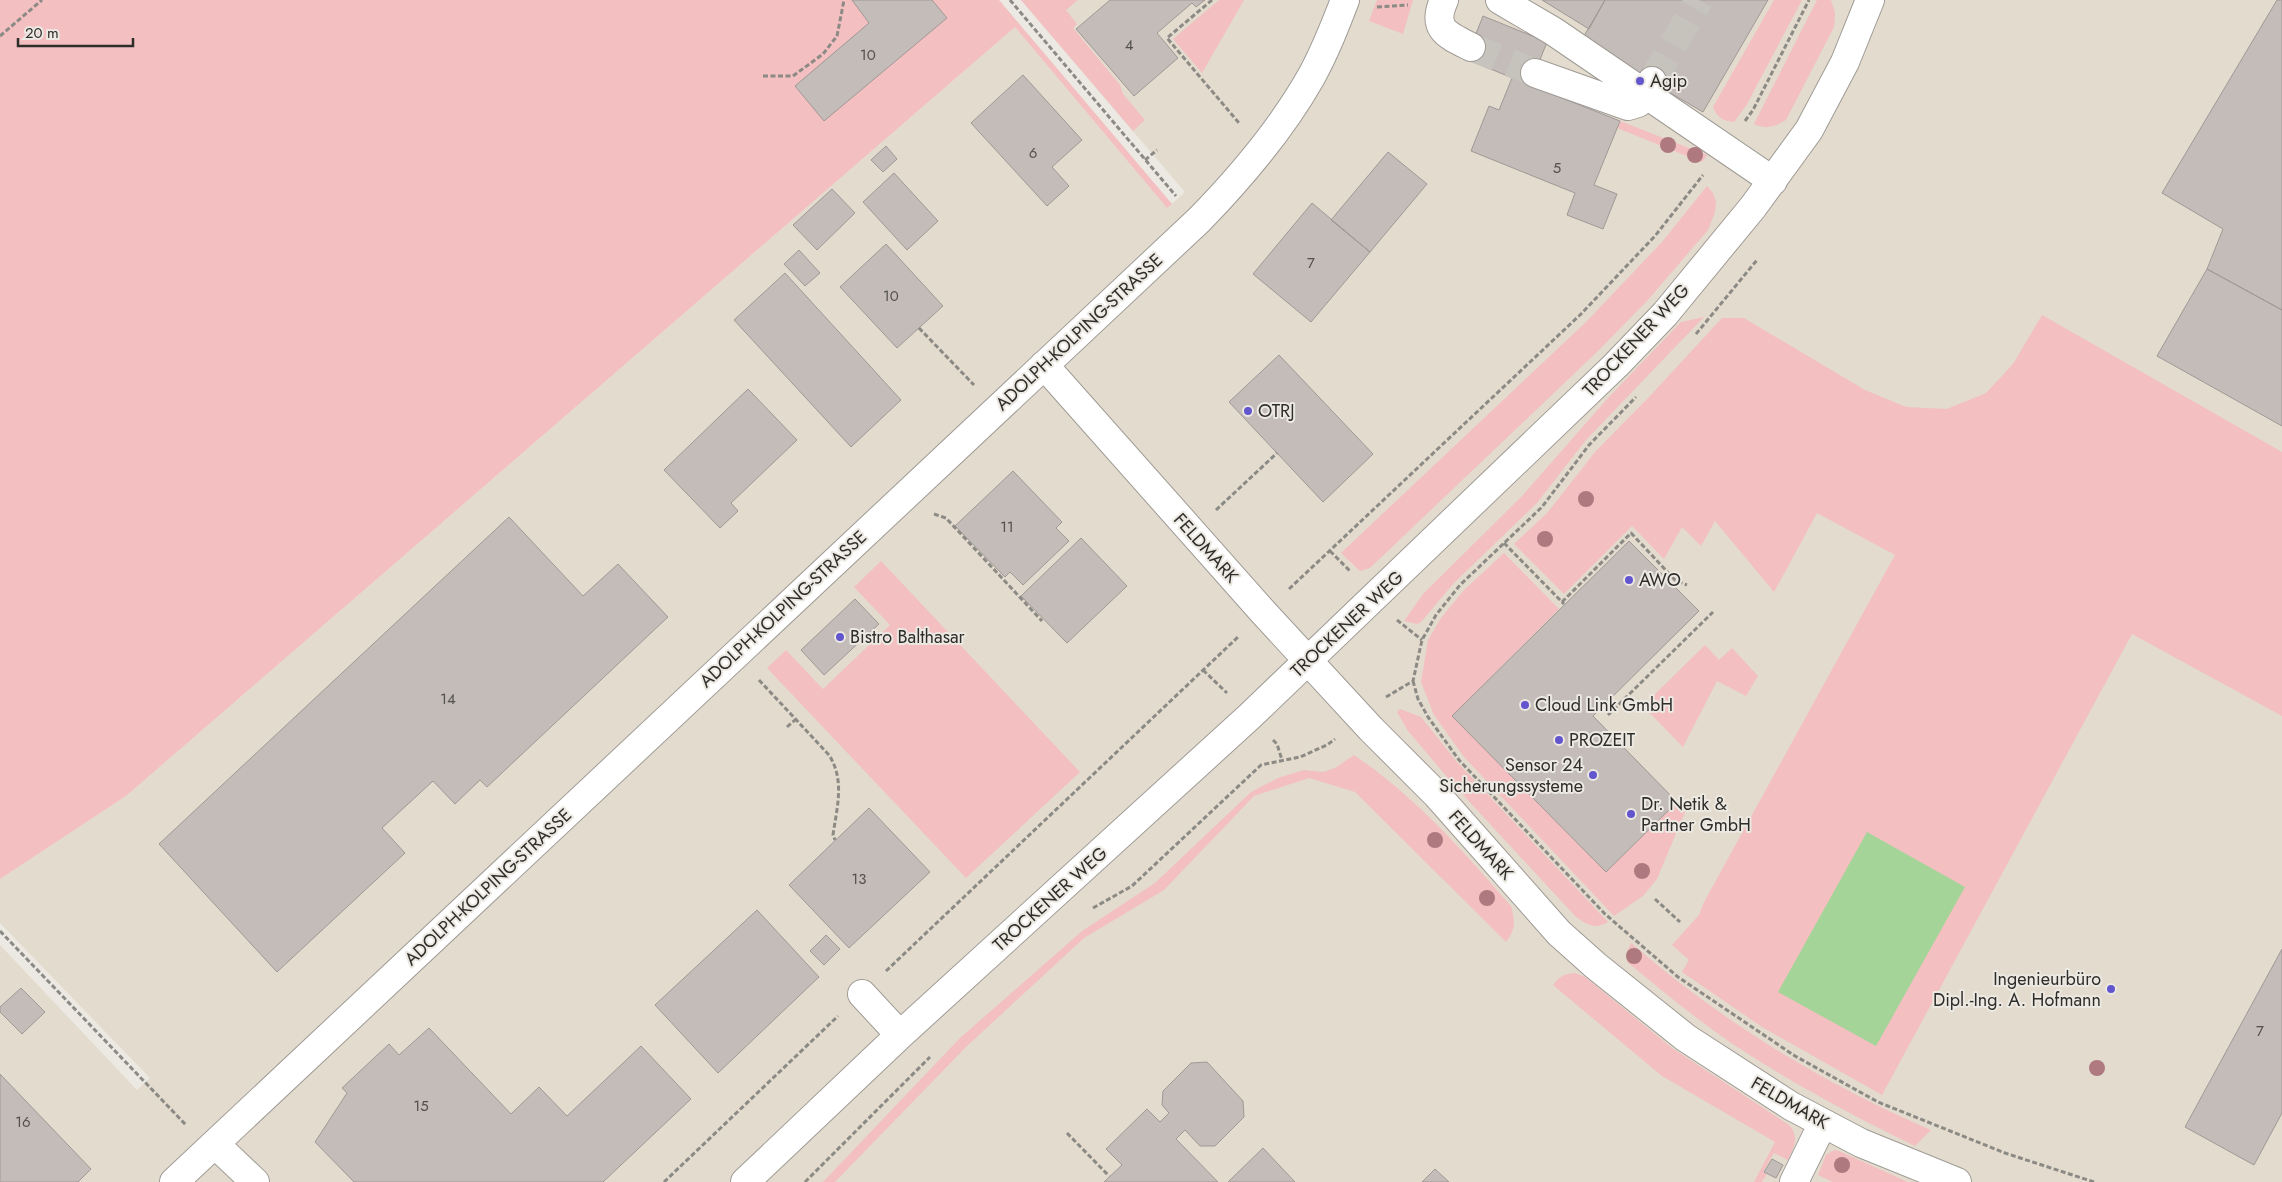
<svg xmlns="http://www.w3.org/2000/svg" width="2282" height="1182" font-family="Jost,sans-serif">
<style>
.built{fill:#e3dbce}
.green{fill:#f3bfc1}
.water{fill:#a5d498}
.building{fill:#c3bcb9;stroke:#9f9895}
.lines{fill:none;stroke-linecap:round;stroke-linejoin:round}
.minor-tunnel{stroke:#c6c3bd;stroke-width:28;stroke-dasharray:28 14;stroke-linecap:butt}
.minor-casing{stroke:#9f9b95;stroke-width:30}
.path{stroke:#8c8a85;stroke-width:3;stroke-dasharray:5 2.5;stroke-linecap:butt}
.minor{stroke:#fff;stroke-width:28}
.tree{fill:#ae797f}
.poi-dot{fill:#6355ce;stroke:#ece8e2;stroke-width:2}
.labels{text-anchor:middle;stroke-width:4;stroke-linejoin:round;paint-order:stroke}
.number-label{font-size:15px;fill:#53514e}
.poi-label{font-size:18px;fill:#2e2d2a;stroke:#ece8e2;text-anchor:start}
.street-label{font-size:18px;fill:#2e2d2a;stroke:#ece8e2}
</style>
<rect width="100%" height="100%" fill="#ece8e2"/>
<path class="built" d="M1033 0H2282V1182H0V945L137 1090 150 1078 0 923V879L126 796 1015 27 1167 208 1185 192 1026 6Z"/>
<path class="green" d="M0 0H999L1172 204 1167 208 1015 27 126 796 0 879Z
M1021 0H1078L1066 10 1077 24 1073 28 1120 85 1123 94 1145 120 1133 131Z
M1219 0H1244L1202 73 1173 39Z
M1377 0H1413L1403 34 1369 21Z
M1774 0H1802L1746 106 1734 122C1723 121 1717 117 1713 107Z
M1817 0H1831L1835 13 1834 27 1786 120C1774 127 1767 130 1754 124Z
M1620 121 1707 155 1702 162 1617 128Z
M1707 186 1713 193 1716 201 1715 212 1708 230 1647 301 1598 351 1370 568 1360 571 1341 553 1587 321 1662 242Z
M2042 315 2282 452V716L2132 634 1882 1095 1762 1027 1682 972 1689 960 1672 945 1699 915 1703 904 1895 555 1817 513 1774 592 1715 521 1701 546 1682 527 1664 559 1632 526 1564 594 1514 544 1548 512 1595 452 1649 397 1722 318H1744L1865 390 1906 407 1947 409 1986 393 2013 364Z
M1704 317 1586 440 1537 503 1454 583 1421 622 1417 624 1404 621 1423 594 1522 496 1608 398 1681 322Z
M1504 553 1559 609 1452 716 1606 872 1677 802 1685 812 1657 879 1643 896 1614 916 1464 757 1434 715 1421 682 1428 640 1441 618 1464 590Z
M881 561 1080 772 966 878 767 668 786 650 823 689 890 625 854 587Z
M1705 645 1719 660 1732 648 1758 676 1746 696 1717 681 1683 747 1643 706Z
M1400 709 1421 717 1457 762 1608 922C1595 930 1588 925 1576 917L1453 784 1408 731 1397 712Z
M1354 755C1417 798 1461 849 1511 906 1515 921 1516 929 1506 942L1355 792 1309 778 1254 796 1164 890 1084 938 966 1047 835 1182H823L960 1038 1082 931 1155 883 1251 792 1278 778 1304 770 1323 772 1335 768Z
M1631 943C1721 1021 1822 1083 1931 1130L1915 1146C1857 1118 1799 1087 1745 1052 1703 1025 1665 993 1627 962V952Z
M1575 973 1585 977 1672 1048 1789 1125C1800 1137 1794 1146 1788 1160L1774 1153 1763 1172 1767 1174 1762 1182H1754L1775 1142 1662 1076 1553 985C1559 976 1565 974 1575 973Z
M1834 1150 1839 1151 1908 1182H1833L1818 1175 1826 1155Z"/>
<path class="water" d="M1867 832 1965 887 1876 1046 1778 992Z"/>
<path class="building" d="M852 0H932L947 18 824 121 795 86 869 23Z
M1110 0H1205L1196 7 1192 3 1157 33 1178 58 1134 96 1076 29Z
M1542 0H1605L1589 29Z
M1605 0H1768L1703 112 1581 41Z
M2277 0H2282V310L2207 269 2223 229 2162 193Z
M1483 16 1547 42 1530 85 1466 59Z
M1023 75 1082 140 1052 167 1069 186 1047 206 971 123Z
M1512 78 1620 121 1594 185 1617 194 1603 229 1567 215 1575 193 1471 151 1489 106 1499 110Z
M886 146 897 159 883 172 871 160Z
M1388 152 1427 184 1370 252 1331 220Z
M894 173 938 221 907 250 863 202Z
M832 189 855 213 817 250 793 225Z
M1312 203 1370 252 1311 322 1253 274Z
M886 244 943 306 897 348 840 287Z
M799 250 820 273 805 286 784 264Z
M2207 269 2282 310V426L2157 356Z
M785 273 901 400 851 447 734 320Z
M1279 355 1373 454 1323 502 1229 402Z
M748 389 797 440 731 503 738 511 720 528 664 470Z
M1013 471 1062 522 1056 528 1069 541 1023 585 1010 572 1005 577 955 526Z
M509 517 583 596 618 564 668 617 487 787 480 780 455 804 433 781 382 828 405 853 277 972 159 844Z
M1081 538 1127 586 1067 643 1021 596Z
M1629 541 1699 611 1593 716 1677 802 1606 872 1452 716Z
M855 599 879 624 824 675 801 650Z
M869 808 930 872 849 948 789 885Z
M757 910 819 977 718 1073 655 1005Z
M826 935 840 949 824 965 810 951Z
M2282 949V1113L2254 1165 2185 1127Z
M21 988 45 1012 22 1034 0 1012V1007Z
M429 1028 511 1114 539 1087 567 1116 641 1046 691 1099 603 1182H354L315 1142 347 1093 342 1088 389 1044 399 1055Z
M1207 1062 1243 1101 1244 1117 1215 1146H1200L1185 1130 1176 1139 1218 1182H1104L1122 1165 1106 1149 1147 1109 1160 1122 1169 1113 1162 1105 1163 1091 1191 1063Z
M0 1074 91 1169 78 1182H0Z
M1263 1148 1295 1182H1228Z
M1772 1159 1783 1165 1776 1178 1764 1172Z
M1435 1169 1449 1182H1422Z"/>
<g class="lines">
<path class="minor-tunnel" d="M1471 47 1535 73
M1652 81 1699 0"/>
<defs>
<path id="minor" d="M1444 0C1431 29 1447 35 1471 47
M1500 0 1553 31 1773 181
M1535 73 1628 106 1638 103 1652 81
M1044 365 1264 613 1371 729 1437 795 1559 933 1596 966 1686 1038 1791 1106 1861 1143 1957 1182
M862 994 900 1035
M215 1144 255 1182
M174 1182 1199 220C1242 176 1281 130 1311 77 1325 52 1335 26 1345 0
M745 1182 900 1035 1250 716 1616 365 1665 314 1753 207 1809 130 1845 62 1870 0
M1794 1182 1823 1123"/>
</defs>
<use href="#minor" class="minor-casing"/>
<path class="path" d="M1010 0 1176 196
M1212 0 1167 38 1239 123
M1377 7 1408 5
M0 36 42 0
M763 76H793L823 54 837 36 844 0
M1745 121 1753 110 1809 0
M1145 160 1157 150
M919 328 974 385
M1696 334 1757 260
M1216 510 1277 453
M934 514 946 518 1042 621
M1504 543 1564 604
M1330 551 1351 572
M1289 589 1581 314 1655 236 1703 175
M1562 602 1631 533 1675 580 1687 585
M1397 620 1422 640
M1203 670 1227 693
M759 680 829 755C845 780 837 807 833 835L835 840
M1413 681 1418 699 1428 717 1459 760 1605 914 1678 977 1795 1056 1878 1102 2005 1153 2094 1182
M1386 697 1413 681 1422 640 1436 615 1460 585 1542 507 1589 445 1636 397
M1608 715 1713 612
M787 727 796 719
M1273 740 1277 744 1282 760
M1655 899 1680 922
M1093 908 1132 886 1261 765 1300 757 1327 745 1335 739
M0 931 186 1125
M886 971 1239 636
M1067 1133 1109 1176
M664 1182 838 1016
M805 1182 930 1057"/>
<use href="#minor" class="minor"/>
</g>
<g class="tree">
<circle cx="1668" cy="145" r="8"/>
<circle cx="1695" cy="155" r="8"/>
<circle cx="1586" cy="499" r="8"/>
<circle cx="1545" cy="539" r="8"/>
<circle cx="1435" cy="840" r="8"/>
<circle cx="1642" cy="871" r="8"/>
<circle cx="1487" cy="898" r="8"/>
<circle cx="1634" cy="956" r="8"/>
<circle cx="2097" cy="1068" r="8"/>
<circle cx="1842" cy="1165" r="8"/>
</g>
<g class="poi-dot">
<circle cx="1640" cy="81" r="5"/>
<circle cx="1248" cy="411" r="5"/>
<circle cx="1629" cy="580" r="5"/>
<circle cx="840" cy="637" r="5"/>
<circle cx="1525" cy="705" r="5"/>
<circle cx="1559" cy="740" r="5"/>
<circle cx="1593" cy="775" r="5"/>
<circle cx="1631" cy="814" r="5"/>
<circle cx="2111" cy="989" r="5"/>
</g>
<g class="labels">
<g class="number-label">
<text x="1129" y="50">4</text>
<text x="868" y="60">10</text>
<text x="1033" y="158">6</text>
<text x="1557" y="173">5</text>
<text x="1311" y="268">7</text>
<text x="891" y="301">10</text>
<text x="1007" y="532">11</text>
<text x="448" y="704">14</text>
<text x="859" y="884">13</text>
<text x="2260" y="1036">7</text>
<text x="421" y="1111">15</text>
<text x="23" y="1127">16</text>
</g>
<g class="poi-label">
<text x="1650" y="87">Agip</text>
<text x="1258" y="417">OTRJ</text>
<text x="1639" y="586">AWO</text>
<text x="850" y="643">Bistro Balthasar</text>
<text x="1535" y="711">Cloud Link GmbH</text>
<text x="1569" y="746">PROZEIT</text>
<text x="1583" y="771" text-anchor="end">Sensor 24<tspan x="1583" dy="21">Sicherungssysteme</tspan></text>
<text x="1641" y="810">Dr. Netik &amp;<tspan x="1641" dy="21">Partner GmbH</tspan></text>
<text x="2101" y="985" text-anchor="end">Ingenieurbüro<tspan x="2101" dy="21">Dipl.-Ing. A. Hofmann</tspan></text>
</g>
<g class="street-label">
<text transform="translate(1079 332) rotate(-43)" y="6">ADOLPH-KOLPING-STRASSE</text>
<text transform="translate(1636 340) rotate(-47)" y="6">TROCKENER WEG</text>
<text transform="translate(1206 548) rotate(48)" y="6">FELDMARK</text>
<text transform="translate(783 609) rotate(-43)" y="6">ADOLPH-KOLPING-STRASSE</text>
<text transform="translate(1347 624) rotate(-43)" y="6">TROCKENER WEG</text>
<text transform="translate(1481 845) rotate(48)" y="6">FELDMARK</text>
<text transform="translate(488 887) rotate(-43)" y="6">ADOLPH-KOLPING-STRASSE</text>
<text transform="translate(1050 899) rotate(-42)" y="6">TROCKENER WEG</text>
<text transform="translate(1790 1103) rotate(30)" y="6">FELDMARK</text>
</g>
</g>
<path d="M18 38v8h115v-8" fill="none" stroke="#2e2d2a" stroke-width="2.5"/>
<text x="25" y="38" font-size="15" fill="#2e2d2a" stroke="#ece8e2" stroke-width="4" paint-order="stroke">20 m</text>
</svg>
